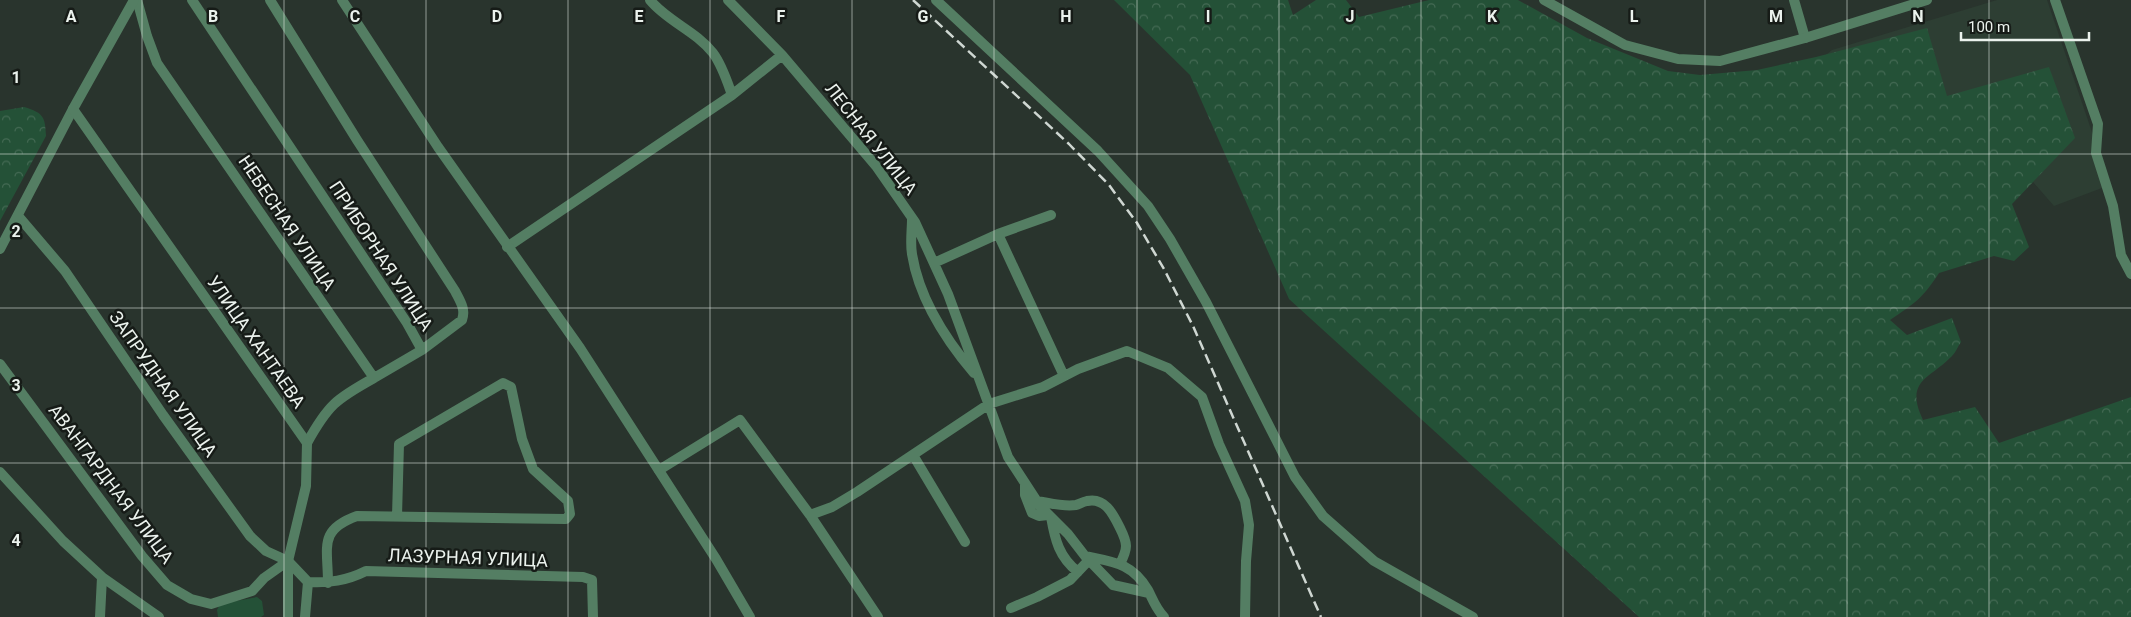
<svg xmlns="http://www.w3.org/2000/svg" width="2131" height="617" font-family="Roboto,sans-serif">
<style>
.built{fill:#2d3e33}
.grass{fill:#245137}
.forest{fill:url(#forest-crowns)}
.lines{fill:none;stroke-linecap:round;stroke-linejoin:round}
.minor{stroke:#547e63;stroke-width:10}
.tertiary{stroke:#547e63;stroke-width:10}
.rail{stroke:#cfd7d2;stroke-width:2.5;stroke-dasharray:10 5;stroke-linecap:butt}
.grid{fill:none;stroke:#ebf2ed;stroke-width:1;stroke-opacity:0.55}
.labels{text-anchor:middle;stroke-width:5;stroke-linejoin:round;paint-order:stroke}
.street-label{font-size:18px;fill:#ebf2ed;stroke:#161b17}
.grid-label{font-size:16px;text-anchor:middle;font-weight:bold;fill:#ebf2ed;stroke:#161b17;stroke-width:5;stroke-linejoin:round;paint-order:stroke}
</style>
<defs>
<pattern id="forest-crowns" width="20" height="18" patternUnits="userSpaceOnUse" patternTransform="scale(1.25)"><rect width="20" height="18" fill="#245137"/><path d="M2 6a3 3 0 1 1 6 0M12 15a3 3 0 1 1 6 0" fill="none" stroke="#446a54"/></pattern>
</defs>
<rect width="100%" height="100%" fill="#29342d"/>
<path class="built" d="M1997 0H2047L2110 185 2054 206 2013 159 1774 97 1832 50Z"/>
<path class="grass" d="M257 597 262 601 264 615 261 617H218L217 610 220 604Z"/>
<path class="forest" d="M1114 0H1288L1293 15 1316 0H1346L1359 17 1429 0H1518L1587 38 1668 71 1700 75 1757 70 1816 57 1927 28 1947 96 2049 67 2075 138 2012 204 2029 247 2014 261 1994 256 1939 273C1922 299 1915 303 1890 320L1907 335 1952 318 1961 342C1958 346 1956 352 1952 356 1930 379 1904 380 1923 420L1975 407 1999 443 2131 397V617H1639L1289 299 1190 75Z
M24 107C44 113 45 117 46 136L0 221V111Z"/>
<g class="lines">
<path class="minor" d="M137 0 147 36 157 63 374 378C336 399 328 405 307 443
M192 0 407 323 422 350 462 320C466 309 460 301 455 291L357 140 270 0
M650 0C667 21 696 31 713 53 722 65 727 81 732 95
M728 0 782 55 876 166 915 222 948 294 1008 457 1040 506 1068 534 1085 556 1113 585 1149 593
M936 0 1098 151 1148 206 1170 239 1206 302 1295 477 1323 516 1374 561 1473 617
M1794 0 1805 38
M2055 0 2098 124 2096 153 2113 206 2121 255 2131 274
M19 217 65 271 163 415 250 536 266 551 288 561 308 582 305 617
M912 219C912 230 910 243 912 254 919 298 946 340 974 373
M998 234 1064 376
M507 247 732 95 782 55
M0 249 73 109
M934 263 998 234 1051 215
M0 364 142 556 167 585 191 599 211 604 252 591 264 578 288 561
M374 378 422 350
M913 455 965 542
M659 470 740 420 810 515 878 617
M0 472 63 541 102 577
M1025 483V495L1032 513 1039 516 1048 515
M1037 501C1050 503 1063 507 1076 505 1079 504 1083 502 1087 501 1105 497 1113 514 1120 528 1128 544 1128 548 1120 564
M810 515 832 507 857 492 989 404 1043 387 1078 369 1127 351 1168 368 1202 397 1219 444 1245 501 1249 525 1246 561 1245 617
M1051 517C1055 540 1059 557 1078 572
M1085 556C1114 562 1132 563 1148 590 1153 600 1156 609 1164 617
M308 582C329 583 346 581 366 571L583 577 592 580 593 617
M328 583C328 547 318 530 357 516L566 519 570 514 568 501 533 469 522 439 511 387 503 383 399 444 397 516
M1011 608 1037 597 1070 580 1089 560
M100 617 102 577 159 617"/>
<path class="tertiary" d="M134 0 73 109 307 443 306 486 288 561V617
M342 0 438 147 580 348 716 559 750 617
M1544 0 1625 45 1678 59 1720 61 1805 38 1927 0"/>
<path class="rail" d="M913 0 1069 144 1109 185 1137 223 1164 269 1193 326 1321 617"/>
</g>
<path class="grid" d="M142 0V617M284 0V617M426 0V617M568 0V617M710 0V617M852 0V617M994 0V617M1137 0V617M1279 0V617M1421 0V617M1563 0V617M1705 0V617M1847 0V617M1989 0V617M0 154H2131M0 308H2131M0 463H2131"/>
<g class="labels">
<g class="street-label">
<text transform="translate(871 139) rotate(52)" y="6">ЛЕСНАЯ УЛИЦА</text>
<text transform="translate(287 223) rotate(56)" y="6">НЕБЕСНАЯ УЛИЦА</text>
<text transform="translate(381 256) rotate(57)" y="6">ПРИБОРНАЯ УЛИЦА</text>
<text transform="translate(256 342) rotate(55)" y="6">УЛИЦА ХАНТАЕВА</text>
<text transform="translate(163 384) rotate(55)" y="6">ЗАПРУДНАЯ УЛИЦА</text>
<text transform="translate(111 484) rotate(53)" y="6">АВАНГАРДНАЯ УЛИЦА</text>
<text transform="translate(468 558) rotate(2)" y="6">ЛАЗУРНАЯ УЛИЦА</text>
</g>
</g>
<g class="grid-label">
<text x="71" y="22">A</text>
<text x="213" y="22">B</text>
<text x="355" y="22">C</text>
<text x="497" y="22">D</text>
<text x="639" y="22">E</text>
<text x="781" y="22">F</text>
<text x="923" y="22">G</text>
<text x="1066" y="22">H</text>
<text x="1208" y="22">I</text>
<text x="1350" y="22">J</text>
<text x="1492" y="22">K</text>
<text x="1634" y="22">L</text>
<text x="1776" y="22">M</text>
<text x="1918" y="22">N</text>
<text x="16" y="83">1</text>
<text x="16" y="237">2</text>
<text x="16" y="391">3</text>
<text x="16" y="546">4</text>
</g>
<path d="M1961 32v8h128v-8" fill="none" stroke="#ebf2ed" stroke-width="2.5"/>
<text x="1968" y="32" font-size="15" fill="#ebf2ed" stroke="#161b17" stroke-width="4" paint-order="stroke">100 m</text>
</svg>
